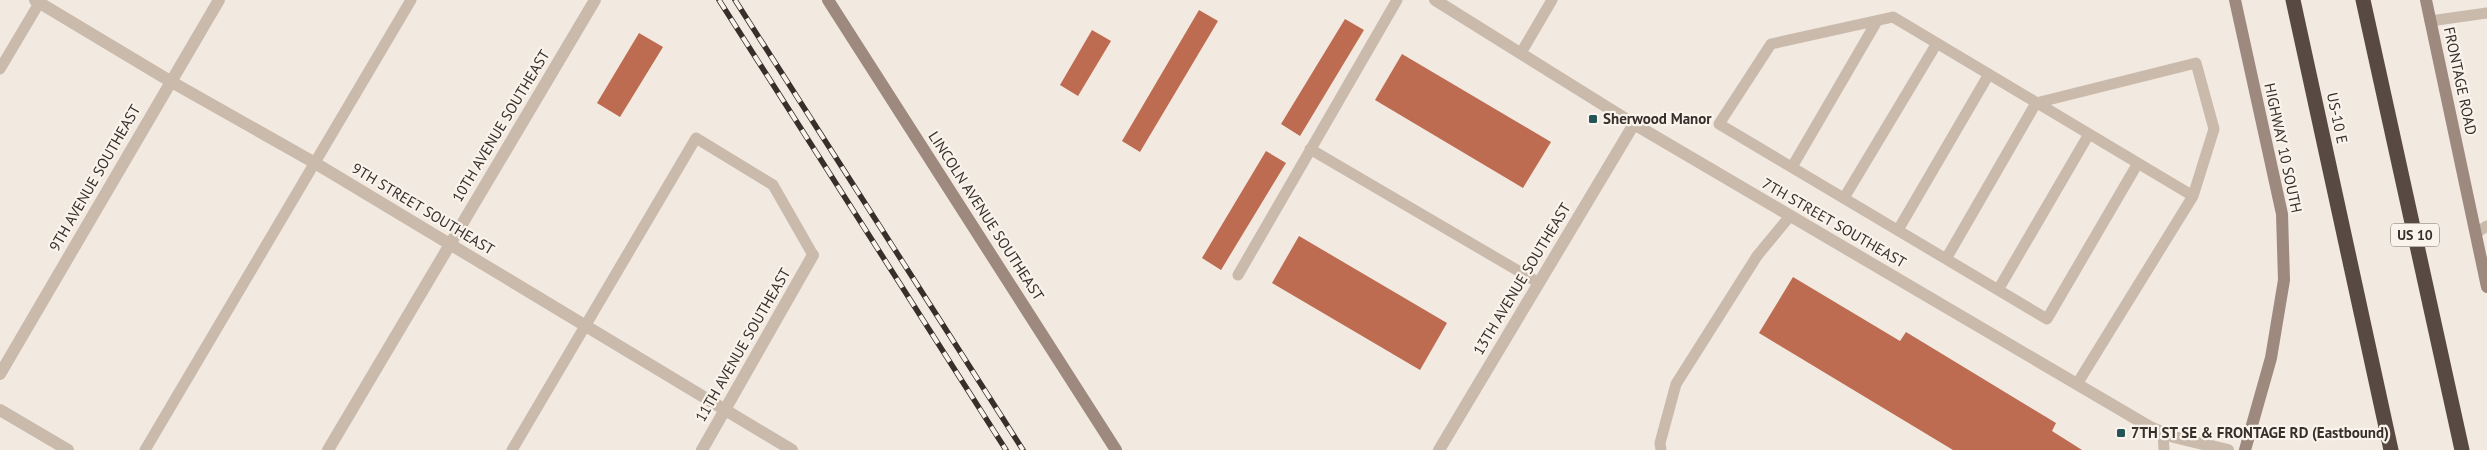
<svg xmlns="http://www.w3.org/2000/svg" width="2487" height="450" font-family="'PT Sans',sans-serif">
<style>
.building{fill:#be6c51}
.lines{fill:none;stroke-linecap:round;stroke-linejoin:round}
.lane{stroke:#c9baac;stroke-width:11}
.street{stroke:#c9baac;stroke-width:12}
.secondary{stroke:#9d897e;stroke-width:12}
.highway{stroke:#584942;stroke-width:15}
.rail-casing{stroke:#382f2b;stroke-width:5.5}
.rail{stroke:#f9f3ec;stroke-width:4;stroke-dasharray:11;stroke-linecap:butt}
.poi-dot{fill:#235457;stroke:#f9f3ec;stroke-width:2}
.labels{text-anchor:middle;stroke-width:4.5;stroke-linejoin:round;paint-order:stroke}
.shield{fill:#f9f3ec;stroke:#726a65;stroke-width:1}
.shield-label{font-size:14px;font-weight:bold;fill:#382f2b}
.street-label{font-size:15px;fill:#382f2b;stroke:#f9f3ec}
.poi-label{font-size:15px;font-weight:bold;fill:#382f2b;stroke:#f9f3ec;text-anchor:start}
</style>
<rect width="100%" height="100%" fill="#f2e9e0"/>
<path class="building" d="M1199 10 1218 21 1140 152 1122 141Z
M1345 19 1364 30 1300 136 1281 124Z
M1092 30 1111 41 1078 96 1060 85Z
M639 33 663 47 620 117 597 103Z
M1402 54 1551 142 1523 188 1375 100Z
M1266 151 1286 163 1221 270 1202 258Z
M1299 236 1447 323 1420 370 1272 283Z
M1793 277 1900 341 1906 332 2056 423 2052 431 2082 450H1953L1759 333Z"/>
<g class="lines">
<path class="lane" d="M2430 21 2487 13
M1521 53 1552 0
M0 69 41 0
M1310 149 1539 283
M1792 167 1877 21
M1844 198 1937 43
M1898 230 1989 74
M2476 233 2487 226
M1946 259 2036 103 2196 63 2214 129 2193 196
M1238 275 1397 0
M1998 290 2089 134
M2077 384 2193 196 1893 17 1771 44 1719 124 2047 319 2138 163
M2163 432 2164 450
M145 450 411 0
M512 450 696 138 773 185 813 255
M1661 450 1660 443 1676 384 1757 256 1790 216"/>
<path class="street" d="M35 0 170 81 315 163 792 450
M1435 0 1634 124 2150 427 2174 437 2228 450
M0 374 219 0
M0 410 68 450
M328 450 595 0
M702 450 813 255
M1439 450 1634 124"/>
<path class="secondary" d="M828 0 1116 450
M2235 0 2282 214 2284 280 2271 358 2245 450
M2426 0 2487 287"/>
<path class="highway" d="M2293 0 2391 450
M2363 0 2462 450"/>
<defs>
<path id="rail" d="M719 0 1006 450
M735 0 1023 450"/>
</defs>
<use href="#rail" class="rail-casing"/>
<use href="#rail" class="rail"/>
</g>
<g class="poi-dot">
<rect x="1588" y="114" width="10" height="10" rx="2.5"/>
<rect x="2116" y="428" width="10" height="10" rx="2.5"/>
</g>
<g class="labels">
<rect class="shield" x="2391" y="223.5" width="48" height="23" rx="4"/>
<g class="shield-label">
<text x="2415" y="240">US 10</text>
</g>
<g class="street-label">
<text transform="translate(2460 81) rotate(78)" y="5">FRONTAGE ROAD</text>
<text transform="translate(2337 118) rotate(78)" y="5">US-10 E</text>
<text transform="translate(501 126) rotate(-59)" y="5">10TH AVENUE SOUTHEAST</text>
<text transform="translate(2283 148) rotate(78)" y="5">HIGHWAY 10 SOUTH</text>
<text transform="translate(95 178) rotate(-60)" y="5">9TH AVENUE SOUTHEAST</text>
<text transform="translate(423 209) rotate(31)" y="5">9TH STREET SOUTHEAST</text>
<text transform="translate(986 216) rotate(57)" y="5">LINCOLN AVENUE SOUTHEAST</text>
<text transform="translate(1834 223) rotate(30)" y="5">7TH STREET SOUTHEAST</text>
<text transform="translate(1522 279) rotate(-59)" y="5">13TH AVENUE SOUTHEAST</text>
<text transform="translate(743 345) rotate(-60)" y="5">11TH AVENUE SOUTHEAST</text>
</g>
<g class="poi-label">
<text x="1603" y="124">Sherwood Manor</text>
<text x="2131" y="438">7TH ST SE &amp; FRONTAGE RD (Eastbound)</text>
</g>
</g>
</svg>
